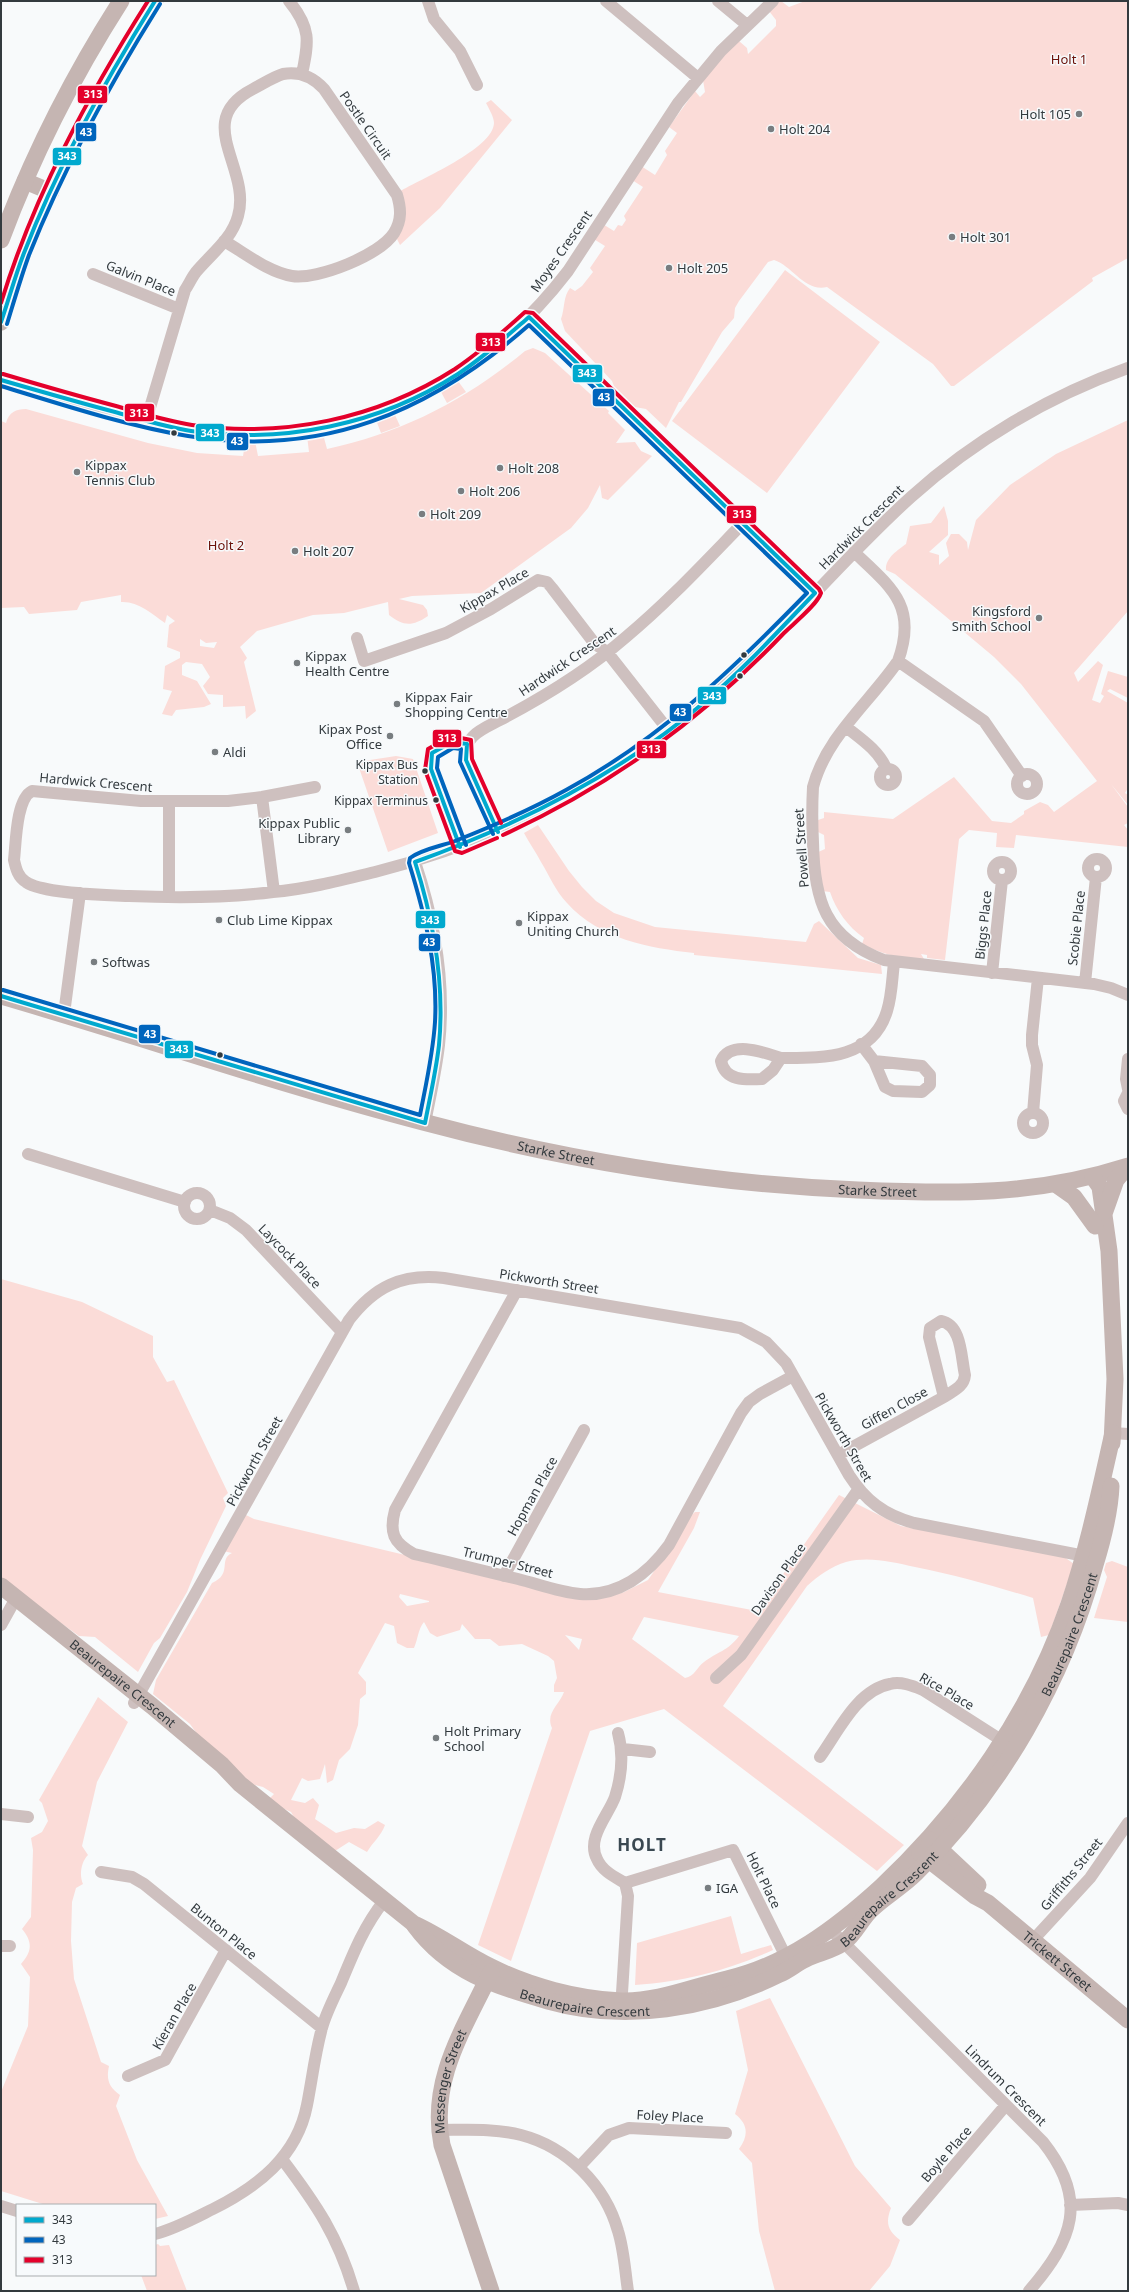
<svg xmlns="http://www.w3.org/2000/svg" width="1129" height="2292" font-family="'Noto Sans',sans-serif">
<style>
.green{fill:#fbdcd8;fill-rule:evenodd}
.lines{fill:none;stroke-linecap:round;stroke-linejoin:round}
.street{stroke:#cec0bf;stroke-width:12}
.secondary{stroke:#c5b5b2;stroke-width:17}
.bus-1-casing{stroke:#f7fafc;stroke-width:7}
.bus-2-casing{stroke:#f7fafc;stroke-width:7}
.bus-3-casing{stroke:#f7fafc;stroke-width:7}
.bus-1{stroke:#00a9ce;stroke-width:4}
.bus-2{stroke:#0065bd;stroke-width:4}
.bus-3{stroke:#e4002b;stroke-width:4}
.poi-dot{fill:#787d80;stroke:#f7fafc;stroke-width:1.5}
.bus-dot{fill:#333a3e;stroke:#f7fafc;stroke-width:1.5}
.labels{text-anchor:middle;stroke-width:3;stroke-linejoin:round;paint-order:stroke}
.bus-label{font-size:12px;fill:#333a3e;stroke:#f7fafc;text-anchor:end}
.park-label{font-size:13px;fill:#6b130b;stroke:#f7fafc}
.poi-label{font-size:13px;fill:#333a3e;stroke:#f7fafc;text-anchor:start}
.street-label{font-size:13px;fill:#333a3e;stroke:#f7fafc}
.district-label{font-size:17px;font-weight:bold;letter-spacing:1px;fill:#3a4851;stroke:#f7fafc}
.line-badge{stroke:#f7fafc;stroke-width:1.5}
.badge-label{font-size:11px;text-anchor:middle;font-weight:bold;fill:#fff}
</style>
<rect width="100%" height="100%" fill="#f8fafb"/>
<path class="green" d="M777 1H781L789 7 805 1H1128V258L1092 278 1093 281 954 386H951L933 364 827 287C804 292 793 266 774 260L768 262 739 301 735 308 734 318 722 332 681 402H679L666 428 646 409 635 407 614 386 612 381 565 331 561 319C565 308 563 297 570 288L575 291 582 286 593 272 590 268 605 246 592 238 601 223 614 231 618 225 622 226 626 220 624 216 643 187 632 180 641 166 655 175 667 155 665 151 677 133 669 127 695 91 700 97 705 92 703 80 715 64 739 41 747 48 748 54 776 26V20L769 11Z
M491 100 512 120 440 208 400 245 396 237 399 192C420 179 493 149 494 123 494 117 489 109 486 103Z
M785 270 880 342 767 493 672 421Z
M533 348 545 353 609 411 608 413 625 430 616 443 635 442 641 451 652 456 608 500 602 498 600 485 588 508 571 528 481 593 412 596 399 599 423 605 427 610 428 616C412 627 403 626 389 615L388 602 344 613 313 615 257 631 240 647 247 658 244 662 256 711 246 719 245 706 223 707V695L208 694 203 686 210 677 202 664 186 662 182 665V675L197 681 211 704 204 707 176 710 172 716 162 714 172 691 163 689 165 666 180 658V652L167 647 169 625 175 621 167 615 165 623C151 613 138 601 121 602V595L81 602 77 610 29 614 24 607 1 608V421L6 423C9 412 16 409 26 409L148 443 197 453 243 456 245 444 255 441 258 456 309 452 307 436 323 434 327 449C402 433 466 400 525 351ZM200 639 206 643 217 642 214 648 200 646Z
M458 381 466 392 447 403 441 392Z
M395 415 400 426 381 433 376 420Z
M1128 420V611L1074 673 1078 682 1098 661 1103 665 1092 700 1100 703 1104 696 1101 694 1108 671 1128 677V698L1110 689 1107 691 1128 703V788L1125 793 1128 795V805L1111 784 1128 807V823L1124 825 1128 830V847L1016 835 1014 848 996 847 997 833 969 830 959 839 945 960 927 958V955L921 954 924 959C902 959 881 954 862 944L864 938C848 927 836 910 830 892L822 891 816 853 825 849 824 835 816 831 815 821 824 818V812L893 819 954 777 992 821 1011 823 1024 814V811L1040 802 1048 805 1054 812 1097 781 1021 684 994 657 895 574 886 570C885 558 898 550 906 544L910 526 931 523 944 506 948 521V535L929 552 939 555V565L949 556 946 543 951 534H959L967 542 968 550 976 520 1010 485 1056 454Z
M396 756 413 759 438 833 388 852 357 762Z
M538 825 569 871 582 887 596 901 614 913 655 927 806 942 814 924 819 921 858 958 881 965 882 974 694 955V953C649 948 599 939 567 903 556 892 549 875 541 862 536 852 529 843 524 833Z
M1 1279 82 1302 153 1336V1357L167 1382 174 1380 228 1493 223 1498 226 1506 200 1560 187 1592 160 1638 154 1643 138 1672 95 1637 79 1636 1 1580Z
M839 1495 901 1526 1063 1556 1074 1564 1049 1635 1041 1637 1033 1598C994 1586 956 1575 915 1567 892 1562 869 1556 846 1562 832 1566 818 1576 807 1586L723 1706 904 1845 877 1871 664 1709 590 1731 511 1961 478 1945 552 1728C545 1713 560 1704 564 1692H554V1685L557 1678 554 1661 548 1656 522 1644 499 1646 490 1639H475L462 1624 460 1630 437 1637 430 1633 424 1622C418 1629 418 1639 414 1648H407L397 1643 394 1626 385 1623 358 1673 366 1682V1694L360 1699 358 1725 350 1749 339 1760 333 1780 327 1783 325 1764 320 1779 308 1781 302 1778 291 1800 305 1803 313 1798 319 1805 315 1819 336 1833 354 1828 365 1829 378 1821 385 1825C381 1836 373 1842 367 1852L349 1842 335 1851 295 1819 291 1812 267 1801 274 1794 263 1787 251 1784 200 1738 190 1724 153 1694 156 1680 212 1583C233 1574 218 1559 232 1553L223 1551 244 1514 254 1519 586 1598 622 1593 648 1580 668 1551 684 1522 695 1512H700L694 1528 658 1592 757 1611ZM400 1594 429 1601V1602L407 1606 399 1597ZM644 1617 739 1636C728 1651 717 1652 704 1662 696 1668 695 1676 685 1678L632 1639ZM565 1635 582 1639 579 1650Z
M1112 1561 1128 1567V1622L1094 1618 1107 1577 1104 1570 1106 1563Z
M98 1697 128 1722 97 1782 82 1846 88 1855C81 1862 79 1875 83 1884L76 1888 72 1902 71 1941 74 1979 101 2062 109 2066C106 2080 109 2087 120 2095L116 2106 137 2160 168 2216 155 2219V2205H46L1 2191V2092L28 2026 30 1977 21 1964C32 1952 33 1942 22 1929L31 1917 33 1850 31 1838 42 1832 48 1821 42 1803 39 1800Z
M731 1916 741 1954 771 1945 773 1950C726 1971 686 1981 635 1985L637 1943Z
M770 1998 855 2166 891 2208C885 2223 888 2231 900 2240L890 2266 869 2291H775L759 2231 752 2163 739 2149C749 2135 748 2124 735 2114L748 2070 736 2011Z
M158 2244 160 2246 169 2245 187 2291H147L141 2275H155V2245Z"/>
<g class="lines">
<path class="street" d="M289 1C311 28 309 41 302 74
M428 1 434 19 460 51 477 85
M606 1 698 78
M718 1 747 25
M93 274 179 309
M529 317 815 593
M1 380C37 391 74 401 110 411 141 419 171 429 203 432 351 450 479 387 568 271L678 103 721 51 773 1
M146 421 185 290C189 284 192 277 196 272 211 254 232 239 238 216 252 168 191 121 253 89 263 84 273 77 283 74 300 71 313 77 324 89L397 195C401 208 402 220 394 233 380 255 318 280 292 276 268 272 245 253 224 241
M854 552C891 587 918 606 898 661 870 702 826 737 813 787 812 805 812 823 813 842 814 900 825 938 884 960L1094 984 1111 988 1128 995
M357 638 364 661 446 633 491 609 538 580 547 582 552 588 595 644 607 652 669 731
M898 661 984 721 1022 776
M846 727C861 739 878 750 886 768
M880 777a8 8 0 1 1 16 0a8 8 0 1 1-16 0Z
M1017 784a10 10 0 1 1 20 0a10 10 0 1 1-20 0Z
M315 787 262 797 228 801H141L32 791C16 799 16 843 14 860 16 869 18 877 26 882 43 894 107 895 129 896 176 898 225 898 273 892 307 889 342 880 375 872 514 837 637 768 741 669 799 613 851 551 911 497 973 441 1049 396 1128 368
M262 797 274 892
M169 801V897
M498 832 466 760C462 736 483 729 500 720 544 697 588 670 626 637 668 602 705 562 743 523
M1088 868a9 9 0 1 1 18 0a9 9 0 1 1-18 0Z
M415 862C435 922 446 982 439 1045 436 1071 430 1097 425 1123
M993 871a9 9 0 1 1 18 0a9 9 0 1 1-18 0Z
M992 973 1002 880
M1085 983 1096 877
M64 1014 80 893
M861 1044 874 1061 885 1087 893 1091 922 1092 930 1085V1075L922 1066 874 1061
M781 1058C763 1052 731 1040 721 1061 725 1081 745 1080 762 1079L773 1070 781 1058C822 1058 872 1060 887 1011 892 995 892 979 894 963
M1128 1059 1126 1079 1128 1089
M1128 1093 1124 1101 1128 1109
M1023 1123a10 10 0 1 1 20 0a10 10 0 1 1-20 0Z
M1033 1113 1037 1065 1032 1045V1035L1038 978
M28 1154 185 1202
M184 1206a13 13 0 1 1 26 0a13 13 0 1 1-26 0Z
M210 1210 230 1218 246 1230 342 1332
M517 1290 395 1510C389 1532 393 1543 414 1554 449 1562 483 1571 518 1579 538 1584 559 1592 580 1594 618 1597 648 1574 669 1545L741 1413 749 1402 760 1394 793 1376
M1113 1433 1128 1434
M838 1455 944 1397 929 1337 930 1328 941 1321C962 1325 961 1358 965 1375 964 1387 953 1391 944 1397
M504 1576 584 1430
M1 1625 16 1598
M716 1678 741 1655 858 1490
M134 1703 349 1320C374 1287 402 1273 444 1278L740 1328 766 1342 786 1363 849 1475C865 1500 884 1515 914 1523L1090 1557
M618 1733C624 1755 622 1775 615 1797 608 1816 586 1838 597 1859 602 1871 615 1877 625 1883
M623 1749 650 1752
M820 1757C838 1732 857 1690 890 1684 901 1681 913 1686 923 1690L1009 1745
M1 1814 28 1817
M101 1872 132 1877 144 1884 322 2028
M830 1929 1043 2142C1089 2200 1073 2240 1029 2291
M1033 1940 1090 1878 1128 1823
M1 1946H10
M621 2009 628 1896 625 1883 733 1850 789 1963
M128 2076 165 2060 226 1950
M439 2130C466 2130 494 2128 521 2135 567 2147 605 2185 618 2231 624 2250 625 2271 628 2291
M282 2159C316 2204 338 2236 354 2291
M579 2167 609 2135 629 2128 726 2133
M1070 2205 1118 2203 1128 2205
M1 2206 17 2211
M908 2220 1006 2105
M155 2234C175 2229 195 2218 213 2209 257 2187 297 2157 307 2105 312 2080 315 2053 322 2028 326 2013 334 1998 341 1983 353 1954 364 1926 384 1901"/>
<g class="secondary">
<path d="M25 181 51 192"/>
<path d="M1 240C32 157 73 76 121 1"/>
<path d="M1 322C9 299 15 275 24 252 59 165 104 80 155 1"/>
<path id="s1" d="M1 996C142 1037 281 1085 423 1122 565 1160 712 1184 858 1190 955 1194 1034 1196 1128 1166"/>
<path d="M1093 1177 1100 1187 1109 1251 1115 1379 1112 1443"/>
<path d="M1057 1185 1074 1197 1095 1226"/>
<path d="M1105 1211 1116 1180 1127 1167"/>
<path id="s2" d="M1 1586 152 1706 222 1765 240 1784 414 1924C441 1936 464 1954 491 1967 529 1986 577 1999 621 2001 658 2002 692 1987 727 1979 787 1965 836 1928 881 1887 964 1809 1032 1712 1069 1604 1088 1548 1100 1490 1113 1433"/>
<path d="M930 1840 978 1885"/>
<path id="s3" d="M920 1853 975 1896 988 1903 1128 2020"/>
<path id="s4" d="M415 1926C449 1972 495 1986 548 2001 625 2023 709 2009 780 1974 789 1970 797 1963 806 1959 818 1953 832 1951 843 1943 856 1934 861 1918 873 1908 886 1896 903 1886 916 1873 1001 1790 1064 1679 1095 1565 1103 1539 1110 1513 1111 1486"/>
<path id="s5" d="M491 2291 442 2145C429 2080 464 2029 491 1972"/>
</g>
<defs>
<path id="bus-1" d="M1 322C9 299 15 276 24 253 58 165 105 81 155 1
M1 380C39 391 77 402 115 412 140 419 165 427 191 431 284 444 379 425 458 374 484 357 506 337 529 317L815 593C780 629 746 667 707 700 621 774 521 824 415 862 434 922 445 982 439 1045 436 1071 430 1097 425 1123L1 996
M460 847 431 769 432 753 452 742 467 744 466 760 498 832"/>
<path id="bus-2" d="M7 324C14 301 21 277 29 255 64 167 110 84 160 4
M1 386C60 404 127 426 188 436 322 458 430 412 529 325L807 593C732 670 660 739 566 790 530 810 493 826 455 841 442 846 422 849 410 858L409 863C425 915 438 967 435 1022 433 1054 426 1084 420 1115L3 990
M466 845 437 768 438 757 453 748 461 749 460 762 493 834"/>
<path id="bus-3" d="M1 303C34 195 88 96 148 1
M3 374C40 385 78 396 116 406 141 413 166 421 192 425 283 438 377 419 455 369 480 352 503 332 525 312L533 313 819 589 821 593C817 605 793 624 784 633 701 720 612 785 503 835
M497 838 462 853 455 851 425 770 428 749 451 736 471 740 472 759 501 823"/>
</defs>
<use href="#bus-1" class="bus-1-casing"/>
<use href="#bus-2" class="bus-2-casing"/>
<use href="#bus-3" class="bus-3-casing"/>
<use href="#bus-1" class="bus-1"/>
<use href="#bus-2" class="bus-2"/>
<use href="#bus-3" class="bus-3"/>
</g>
<g class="poi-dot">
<circle cx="1079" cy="114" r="4"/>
<circle cx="771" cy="129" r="4"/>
<circle cx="952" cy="237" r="4"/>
<circle cx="669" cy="268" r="4"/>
<circle cx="500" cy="468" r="4"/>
<circle cx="77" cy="472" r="4"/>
<circle cx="461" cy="491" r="4"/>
<circle cx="422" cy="514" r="4"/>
<circle cx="295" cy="551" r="4"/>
<circle cx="1039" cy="618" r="4"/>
<circle cx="297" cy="663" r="4"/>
<circle cx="397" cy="704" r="4"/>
<circle cx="390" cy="736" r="4"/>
<circle cx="215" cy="752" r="4"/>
<circle cx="348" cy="830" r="4"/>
<circle cx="219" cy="920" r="4"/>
<circle cx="519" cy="923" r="4"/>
<circle cx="94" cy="962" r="4"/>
<circle cx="436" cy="1738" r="4"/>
<circle cx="708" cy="1888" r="4"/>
</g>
<g class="bus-dot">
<circle cx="174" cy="433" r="3.5"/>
<circle cx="744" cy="655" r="3.5"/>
<circle cx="740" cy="676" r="3.5"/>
<circle cx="425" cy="771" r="3.5"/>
<circle cx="436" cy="800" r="3.5"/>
<circle cx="220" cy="1055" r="3.5"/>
</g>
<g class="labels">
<g class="bus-label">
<text x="418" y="769">Kippax Bus<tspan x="418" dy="15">Station</tspan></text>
<text x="428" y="805">Kippax Terminus</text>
</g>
<g class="park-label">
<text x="1069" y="64">Holt 1</text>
<text x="226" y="550">Holt 2</text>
</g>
<g class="poi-label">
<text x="1071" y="119" text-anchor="end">Holt 105</text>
<text x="779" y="134">Holt 204</text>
<text x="960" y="242">Holt 301</text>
<text x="677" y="273">Holt 205</text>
<text x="85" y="470">Kippax<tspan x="85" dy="15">Tennis Club</tspan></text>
<text x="508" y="473">Holt 208</text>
<text x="469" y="496">Holt 206</text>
<text x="430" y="519">Holt 209</text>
<text x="303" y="556">Holt 207</text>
<text x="1031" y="616" text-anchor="end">Kingsford<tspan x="1031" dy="15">Smith School</tspan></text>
<text x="305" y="661">Kippax<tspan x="305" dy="15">Health Centre</tspan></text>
<text x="405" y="702">Kippax Fair<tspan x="405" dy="15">Shopping Centre</tspan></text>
<text x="382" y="734" text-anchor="end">Kipax Post<tspan x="382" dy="15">Office</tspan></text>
<text x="223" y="757">Aldi</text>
<text x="340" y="828" text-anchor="end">Kippax Public<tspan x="340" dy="15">Library</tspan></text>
<text x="527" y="921">Kippax<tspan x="527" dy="15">Uniting Church</tspan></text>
<text x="227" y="925">Club Lime Kippax</text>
<text x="102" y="967">Softwas</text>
<text x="444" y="1736">Holt Primary<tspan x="444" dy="15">School</tspan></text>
<text x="716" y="1893">IGA</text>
</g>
<g class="street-label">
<text transform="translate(366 125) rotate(55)" y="5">Postle Circuit</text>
<text transform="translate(561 251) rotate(-55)" y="5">Moyes Crescent</text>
<text transform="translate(141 278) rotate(22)" y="5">Galvin Place</text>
<text transform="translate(861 527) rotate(-45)" y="5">Hardwick Crescent</text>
<text transform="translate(494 590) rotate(-30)" y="5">Kippax Place</text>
<text transform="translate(567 661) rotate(-34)" y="5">Hardwick Crescent</text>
<text transform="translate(96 782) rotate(5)" y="5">Hardwick Crescent</text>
<text transform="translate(801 848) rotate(-94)" y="5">Powell Street</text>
<text transform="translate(983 925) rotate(-84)" y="5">Biggs Place</text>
<text transform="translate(1076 928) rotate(-84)" y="5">Scobie Place</text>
<text dy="5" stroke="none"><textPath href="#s1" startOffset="577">Starke Street</textPath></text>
<text dy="5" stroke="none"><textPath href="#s1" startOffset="901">Starke Street</textPath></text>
<text transform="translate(290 1256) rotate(46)" y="5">Laycock Place</text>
<text transform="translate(549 1281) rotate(9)" y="5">Pickworth Street</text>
<text transform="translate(894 1408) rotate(-29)" y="5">Giffen Close</text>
<text transform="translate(844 1437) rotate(60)" y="5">Pickworth Street</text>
<text transform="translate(254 1461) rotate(-61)" y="5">Pickworth Street</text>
<text transform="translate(532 1496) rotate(-61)" y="5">Hopman Place</text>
<text transform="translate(508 1562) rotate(14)" y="5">Trumper Street</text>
<text transform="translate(778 1579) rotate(-55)" y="5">Davison Place</text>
<text dy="5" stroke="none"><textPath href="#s4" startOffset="853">Beaurepaire Crescent</textPath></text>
<text dy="5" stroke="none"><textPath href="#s2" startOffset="156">Beaurepaire Crescent</textPath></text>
<text transform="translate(947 1691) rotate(30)" y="5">Rice Place</text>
<text transform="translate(1071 1874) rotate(-51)" y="5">Griffiths Street</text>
<text transform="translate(764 1880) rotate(64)" y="5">Holt Place</text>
<text dy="5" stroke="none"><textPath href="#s4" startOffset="529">Beaurepaire Crescent</textPath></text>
<text transform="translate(224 1931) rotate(39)" y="5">Bunton Place</text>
<text dy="5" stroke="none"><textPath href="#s3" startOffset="175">Trickett Street</textPath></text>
<text dy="5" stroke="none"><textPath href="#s4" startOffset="193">Beaurepaire Crescent</textPath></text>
<text transform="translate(174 2016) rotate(-60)" y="5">Kieran Place</text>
<text dy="5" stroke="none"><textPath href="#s5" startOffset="219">Messenger Street</textPath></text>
<text transform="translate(1006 2085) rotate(45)" y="5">Lindrum Crescent</text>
<text transform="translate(670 2116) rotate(3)" y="5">Foley Place</text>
<text transform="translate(946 2154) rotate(-49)" y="5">Boyle Place</text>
</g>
<g class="district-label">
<text x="642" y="1851">HOLT</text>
</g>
</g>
<g class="line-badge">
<rect x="77" y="85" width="31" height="19" rx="4" fill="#e4002b"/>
<rect x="75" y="122" width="22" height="20" rx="4" fill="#0065bd"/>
<rect x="52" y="147" width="30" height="19" rx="4" fill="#00a9ce"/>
<rect x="475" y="332" width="31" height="20" rx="4" fill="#e4002b"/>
<rect x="572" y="364" width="31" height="19" rx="4" fill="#00a9ce"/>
<rect x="592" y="388" width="23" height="19" rx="4" fill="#0065bd"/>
<rect x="124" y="403" width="31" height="19" rx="4" fill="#e4002b"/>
<rect x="195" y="423" width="30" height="19" rx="4" fill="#00a9ce"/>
<rect x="226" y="432" width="23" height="19" rx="4" fill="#0065bd"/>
<rect x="726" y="505" width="31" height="19" rx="4" fill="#e4002b"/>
<rect x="697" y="686" width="30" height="19" rx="4" fill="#00a9ce"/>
<rect x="669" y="703" width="23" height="19" rx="4" fill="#0065bd"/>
<rect x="432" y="729" width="30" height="19" rx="4" fill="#e4002b"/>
<rect x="636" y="740" width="31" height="19" rx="4" fill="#e4002b"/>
<rect x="415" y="910" width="31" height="19" rx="4" fill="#00a9ce"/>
<rect x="418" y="933" width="23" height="19" rx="4" fill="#0065bd"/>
<rect x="138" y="1024" width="23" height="20" rx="4" fill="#0065bd"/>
<rect x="164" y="1040" width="30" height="19" rx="4" fill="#00a9ce"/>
</g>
<g class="badge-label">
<text x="93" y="98">313</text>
<text x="86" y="136">43</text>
<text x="67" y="160">343</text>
<text x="491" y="346">313</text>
<text x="587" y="377">343</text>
<text x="604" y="401">43</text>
<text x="139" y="417">313</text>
<text x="210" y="437">343</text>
<text x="237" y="445">43</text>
<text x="742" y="518">313</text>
<text x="712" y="700">343</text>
<text x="680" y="716">43</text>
<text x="447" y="742">313</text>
<text x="651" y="753">313</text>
<text x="430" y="924">343</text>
<text x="429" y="946">43</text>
<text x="150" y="1038">43</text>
<text x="179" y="1053">343</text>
</g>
<rect width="1129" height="2292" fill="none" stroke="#333a3e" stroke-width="4"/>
<rect x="16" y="2204" width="140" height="72" fill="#f7fafc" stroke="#a9adb0"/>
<rect x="24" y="2217" width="20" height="6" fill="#00a9ce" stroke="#a9adb0"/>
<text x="52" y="2224" font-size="12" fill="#333a3e">343</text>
<rect x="24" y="2237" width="20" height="6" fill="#0065bd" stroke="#a9adb0"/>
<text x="52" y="2244" font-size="12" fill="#333a3e">43</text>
<rect x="24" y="2257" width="20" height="6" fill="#e4002b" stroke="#a9adb0"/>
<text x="52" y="2264" font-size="12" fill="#333a3e">313</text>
</svg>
